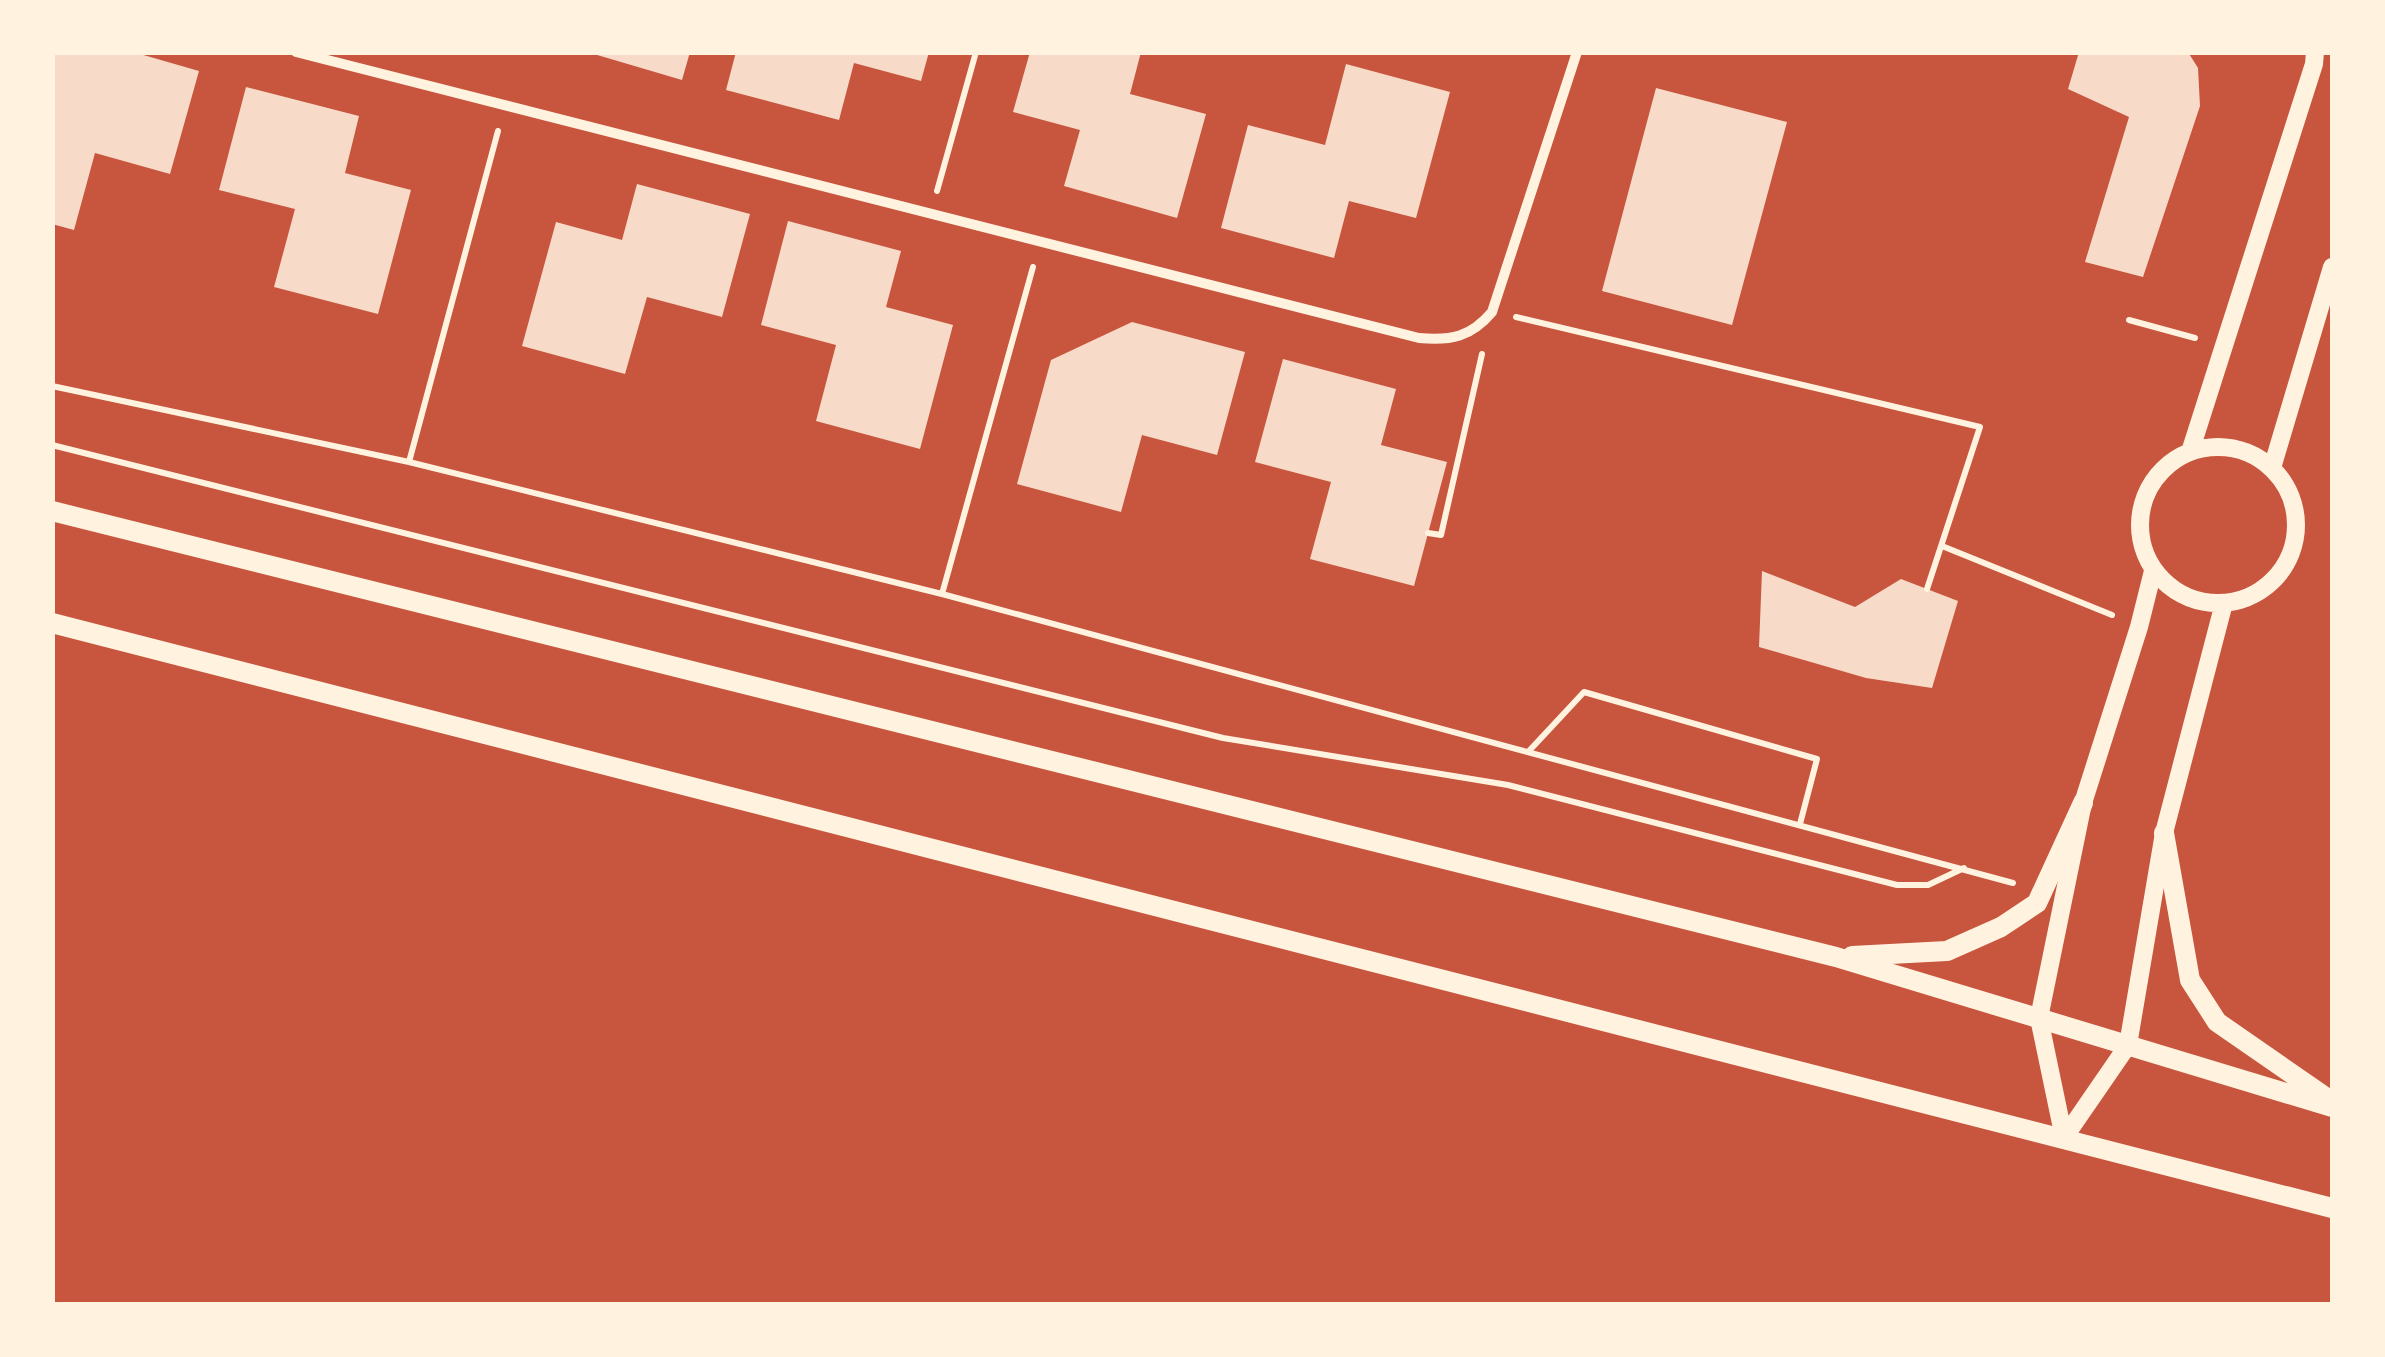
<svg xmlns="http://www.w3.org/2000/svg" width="2385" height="1357" font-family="Rubik,sans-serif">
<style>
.building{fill:#f7dbc8}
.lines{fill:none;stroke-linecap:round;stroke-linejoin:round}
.path{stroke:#fff3e0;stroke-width:6}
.minor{stroke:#fff3e0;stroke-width:10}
.tertiary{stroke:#fff3e0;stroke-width:18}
.secondary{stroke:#fff3e0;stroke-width:20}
</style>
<rect width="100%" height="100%" fill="#c8553d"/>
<path class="building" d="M59 52H133L199 71 170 174 95 153 74 230 52 224V56Z
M587 52H690L682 80Z
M736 52H929L921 81 854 63 839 120 726 90Z
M1030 52H1141L1130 94 1206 114 1177 218 1064 186 1080 130 1013 112Z
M2079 52H2188L2198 68 2200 106 2143 277 2085 262 2129 117 2068 89Z
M1346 64 1450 92 1416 218 1349 201 1334 258 1221 228 1248 125 1325 145Z
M246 87 359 116 345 173 411 190 378 314 274 287 295 209 219 190Z
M1656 88 1787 122 1732 325 1602 291Z
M637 184 750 214 722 317 647 297 625 374 522 346 556 222 622 240Z
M788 221 901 251 886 307 953 325 920 449 816 421 836 345 761 325Z
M1132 322 1245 352 1217 455 1142 435 1121 512 1017 484 1051 360Z
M1283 359 1396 389 1381 445 1447 462 1414 586 1310 559 1331 482 1255 462Z
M1762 571 1855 607 1901 579 1958 601 1932 688 1866 678 1759 647Z"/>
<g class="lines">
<path class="path" d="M937 191 976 52
M1516 317 1980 427 1927 589
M2129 320 2195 338
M52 386 409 462 942 594 2013 883
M52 445 1223 738 1508 785 1897 885H1928L1964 868
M409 462 498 131
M1428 533 1441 535 1482 354
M1942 546 2112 615
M942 594 1033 267
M1529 751 1584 692 1817 759 1800 824"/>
<path class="minor" d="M296 52 1419 338C1451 341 1471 337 1492 312L1577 52"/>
<path class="tertiary" d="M2140 525a78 78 0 1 1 156 0a78 78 0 1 1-156 0Z
M2190 452 2314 64 2315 52
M2272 468 2332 267
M2064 1138 2039 1018 2083 803 2139 627 2153 571
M2064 1138 2128 1045 2164 833 2224 603"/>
<path class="secondary" d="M52 511 1836 957 2332 1107
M52 623 2332 1208
M2164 833 2190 980 2217 1022 2331 1101
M1852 956 1947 951 2001 927 2037 903 2083 803"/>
</g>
<rect width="2385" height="1357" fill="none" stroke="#fff3e0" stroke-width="110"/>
</svg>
